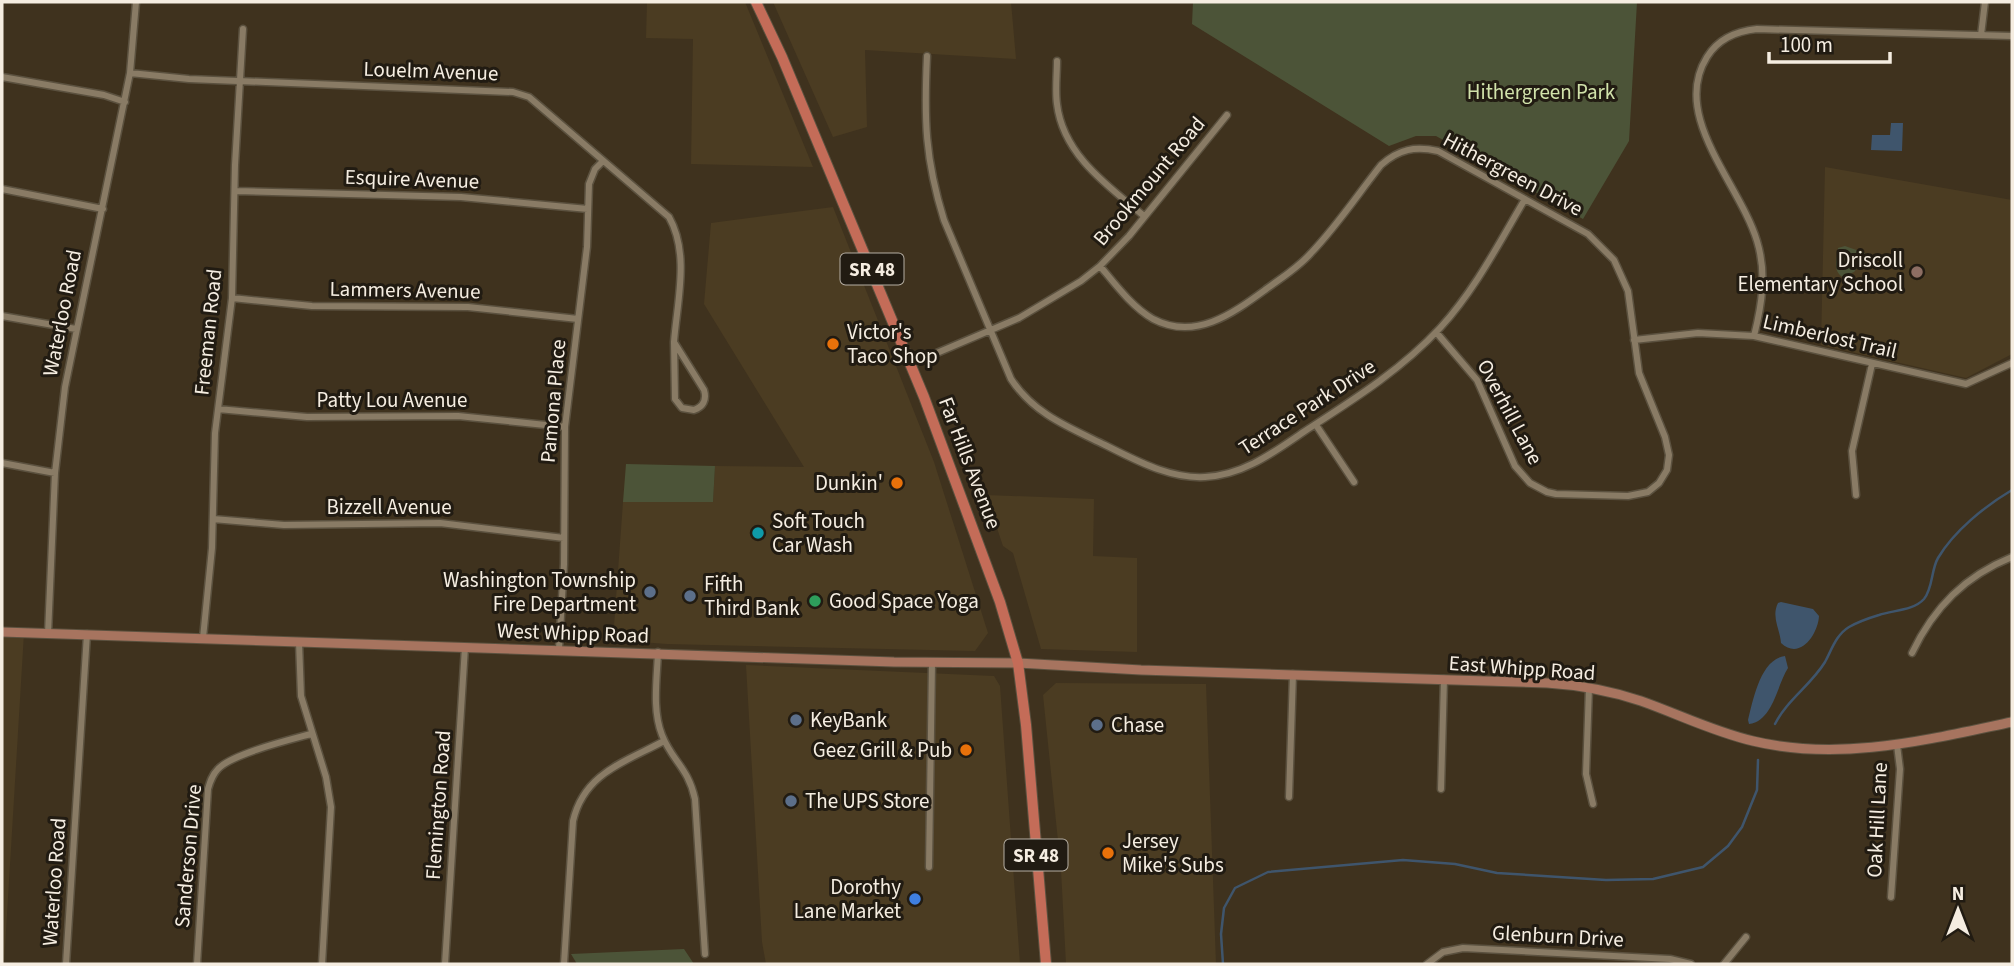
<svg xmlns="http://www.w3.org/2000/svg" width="2014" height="966" font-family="'Source Sans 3',sans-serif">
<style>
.built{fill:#4b3c22}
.green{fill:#4c5438}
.water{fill:#3f556c}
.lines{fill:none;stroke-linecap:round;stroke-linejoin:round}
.stream{stroke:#3f556c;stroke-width:2.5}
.street-casing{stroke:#5b513f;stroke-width:9}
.secondary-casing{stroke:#5b513f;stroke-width:11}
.primary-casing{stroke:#5b513f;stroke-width:12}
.street{stroke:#897b65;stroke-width:6}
.secondary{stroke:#a7745f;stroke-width:9}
.primary{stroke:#c46c58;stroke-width:10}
.education-dot{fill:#8d6e63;stroke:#211b12;stroke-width:2.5}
.food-dot{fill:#e8710a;stroke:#211b12;stroke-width:2.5}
.culture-dot{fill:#0f9aa8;stroke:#211b12;stroke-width:2.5}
.service-dot{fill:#5c6f8a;stroke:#211b12;stroke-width:2.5}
.leisure-dot{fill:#2e9e5b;stroke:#211b12;stroke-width:2.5}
.shop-dot{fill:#3f7fe0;stroke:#211b12;stroke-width:2.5}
.labels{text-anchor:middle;stroke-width:6;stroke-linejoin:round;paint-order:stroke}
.shield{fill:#211b12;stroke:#b5aea3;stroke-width:2}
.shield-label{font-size:19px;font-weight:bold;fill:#f5ede1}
.street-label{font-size:21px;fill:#f5ede1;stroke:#211b12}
.park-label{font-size:21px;fill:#d1e2aa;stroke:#211b12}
.poi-label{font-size:21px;fill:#f5ede1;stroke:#211b12;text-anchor:start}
</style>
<rect width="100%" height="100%" fill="#3f321e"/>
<path class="built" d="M647 2H745L813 167 691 164 693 39 646 38Z
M773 2H1011L1016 59 865 50 867 127 833 137Z
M1825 167 2012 200V354L1966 378 1821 345Z
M833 207 934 462 988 633 975 651 667 644 613 640 623 502H713L715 466 804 467 704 304 711 223Z
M986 495 1094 499 1093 556 1137 558V652L1041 649 1013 553 1003 546Z
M2 632 24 633 4 964H2Z
M746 665 994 676 1000 686 1020 964H766L762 942Z
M1056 683 1206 684 1216 964H1066L1061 870 1043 695Z"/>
<path class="green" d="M1193 2H1637L1629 141 1583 219 1436 136H1416L1389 146 1192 24Z
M1845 246 1865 253V259L1854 272 1842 277C1832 269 1837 259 1838 248Z
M626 464 715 466 713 502H623Z
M684 949 694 964H577L571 954Z"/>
<path class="water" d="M1891 123H1903L1902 151 1871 150 1872 135H1890Z
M1781 602 1813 609 1819 616C1818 634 1800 661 1781 643 1780 629 1771 617 1778 603Z
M1785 656 1788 668C1777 685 1773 721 1749 724L1748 720C1753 701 1760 659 1785 656Z"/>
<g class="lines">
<path class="stream" d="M1775 724C1787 700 1811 685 1825 662 1832 649 1836 635 1849 627 1858 622 1869 618 1879 615 1893 610 1913 611 1924 599 1933 588 1931 570 1938 558 1954 531 1985 506 2012 490
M1223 964 1221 934 1224 908 1235 888 1268 872 1403 860 1455 864 1497 873 1606 880 1653 879 1703 867 1728 846 1742 827 1757 790 1758 760"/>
<defs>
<path id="street" d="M1981 35 1985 2
M927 56C924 119 925 159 944 220L1011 379C1034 414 1068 427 1105 445 1136 460 1169 479 1205 477 1244 475 1274 452 1305 431 1353 400 1401 370 1440 328 1475 290 1499 243 1525 199
M1057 61C1057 75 1055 90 1057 104 1063 155 1108 186 1144 216
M130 73 189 79 513 92 529 97 669 217C690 254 677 302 674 342
M2 77 104 95 125 102
M2 189 103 209
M235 191 461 197 588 209
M1100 266C1115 284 1132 307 1153 319 1195 341 1232 314 1265 290 1281 278 1298 268 1311 253 1337 226 1358 194 1381 165 1399 149 1415 146 1438 151L1588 234 1614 260 1628 291 1639 373 1665 437 1669 455 1667 470 1659 483 1648 492 1628 496 1556 494 1547 492 1530 483 1515 466 1477 380 1436 332
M232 298 312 306 468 307 578 319
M2 316 76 329
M1754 336C1762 304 1767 274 1757 241 1740 184 1670 116 1707 57 1718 39 1737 31 1757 29L2012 36
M1634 340 1698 333 1754 336 1966 384 2012 363
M674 342 704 390C707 400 703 407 694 410L682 408 675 399Z
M911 364 1019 318 1081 281 1100 266 1129 236 1227 115
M218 409 307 417 458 416 565 427
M1316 425 1354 482
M2 463 55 473
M1856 495 1852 451 1872 364
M213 519 284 525 440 523 564 538
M48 634 55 473 65 387 130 73 136 2
M203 638 212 548 215 433 232 298 235 165 243 29
M299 642 301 696 326 777 331 807 322 964
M559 649 564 564 565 427 587 247 589 184 595 169 603 161
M658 652C657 679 652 710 662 735 672 761 688 767 695 799L705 954
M1912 653C1934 607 1965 576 2012 557
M1589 688 1586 774 1593 804
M1441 789 1444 679
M1289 797 1293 674
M929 867 932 663
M1891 897 1900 769 1897 745
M66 964 87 634
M197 964 208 789C210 782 212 775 218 769 232 754 289 740 311 734
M445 964 465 647
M564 964 573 821C584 773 625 762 664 741
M1427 964 1443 952 1463 948 1670 959 1691 964
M1724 964 1746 937"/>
<path id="secondary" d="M2 632 894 662 1018 663 1141 670 1547 683C1579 685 1611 691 1641 701 1678 714 1714 732 1753 741 1840 762 1926 740 2012 722"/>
<path id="primary" d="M756 2 782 57 924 397 1000 602 1018 663 1026 725 1046 964"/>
</defs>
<use href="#street" class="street-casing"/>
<use href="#secondary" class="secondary-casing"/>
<use href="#primary" class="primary-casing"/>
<use href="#street" class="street"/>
<use href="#secondary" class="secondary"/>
<use href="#primary" class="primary"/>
</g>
<circle class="education-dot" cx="1917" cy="272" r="7"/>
<g class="food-dot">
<circle cx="833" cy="344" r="7"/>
<circle cx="897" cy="483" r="7"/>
<circle cx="966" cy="750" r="7"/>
<circle cx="1108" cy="853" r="7"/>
</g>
<circle class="culture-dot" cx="758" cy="533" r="7"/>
<g class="service-dot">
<circle cx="650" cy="592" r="7"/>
<circle cx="690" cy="596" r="7"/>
<circle cx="796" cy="720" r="7"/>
<circle cx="1097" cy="725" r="7"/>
<circle cx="791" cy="801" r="7"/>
</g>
<circle class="leisure-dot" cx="815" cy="601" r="7"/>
<circle class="shop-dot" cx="915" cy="899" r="7"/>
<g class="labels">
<g class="shield">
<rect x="840.5" y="253.5" width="63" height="31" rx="5"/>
<rect x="1004.5" y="839.5" width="63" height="31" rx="5"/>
</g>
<g class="shield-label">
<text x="872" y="276">SR 48</text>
<text x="1036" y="862">SR 48</text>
</g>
<g class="street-label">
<text transform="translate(431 71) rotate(2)" y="7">Louelm Avenue</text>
<text transform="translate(1513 174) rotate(28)" y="7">Hithergreen Drive</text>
<text transform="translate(412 179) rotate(2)" y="7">Esquire Avenue</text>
<text transform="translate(1149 181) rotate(-50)" y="7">Brookmount Road</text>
<text transform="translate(405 290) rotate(1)" y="7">Lammers Avenue</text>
<text transform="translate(62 313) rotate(-79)" y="7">Waterloo Road</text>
<text transform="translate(208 332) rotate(-84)" y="7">Freeman Road</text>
<text transform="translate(1830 336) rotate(13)" y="7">Limberlost Trail</text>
<text x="392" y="407">Patty Lou Avenue</text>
<text transform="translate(553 401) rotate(-85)" y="7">Pamona Place</text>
<text transform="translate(1307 407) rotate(-33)" y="7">Terrace Park Drive</text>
<text transform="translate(1510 412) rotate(62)" y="7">Overhill Lane</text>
<text transform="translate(970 463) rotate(69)" y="7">Far Hills Avenue</text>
<text x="389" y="514">Bizzell Avenue</text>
<text transform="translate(573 633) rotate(2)" y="7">West Whipp Road</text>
<text transform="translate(1522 668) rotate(4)" y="7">East Whipp Road</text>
<text transform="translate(438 805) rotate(-86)" y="7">Flemington Road</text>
<text transform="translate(1877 820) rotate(-87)" y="7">Oak Hill Lane</text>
<text transform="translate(188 856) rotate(-85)" y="7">Sanderson Drive</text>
<text transform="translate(54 882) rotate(-86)" y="7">Waterloo Road</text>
<text transform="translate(1558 936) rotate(3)" y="7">Glenburn Drive</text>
</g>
<g class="park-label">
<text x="1541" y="99">Hithergreen Park</text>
</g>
<g class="poi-label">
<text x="1903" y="267" text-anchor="end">Driscoll<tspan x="1903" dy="24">Elementary School</tspan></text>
<text x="847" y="339">Victor's<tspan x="847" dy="24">Taco Shop</tspan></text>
<text x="883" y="490" text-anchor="end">Dunkin'</text>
<text x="772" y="528">Soft Touch<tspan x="772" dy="24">Car Wash</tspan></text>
<text x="636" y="587" text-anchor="end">Washington Township<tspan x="636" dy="24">Fire Department</tspan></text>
<text x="704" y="591">Fifth<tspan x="704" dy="24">Third Bank</tspan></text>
<text x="829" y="608">Good Space Yoga</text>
<text x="810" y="727">KeyBank</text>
<text x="1111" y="732">Chase</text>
<text x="952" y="757" text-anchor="end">Geez Grill &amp; Pub</text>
<text x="805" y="808">The UPS Store</text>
<text x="1122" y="848">Jersey<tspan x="1122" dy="24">Mike's Subs</tspan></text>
<text x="901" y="894" text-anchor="end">Dorothy<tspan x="901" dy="24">Lane Market</tspan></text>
</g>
</g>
<rect width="2014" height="966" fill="none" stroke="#f5ede1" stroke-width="7"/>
<g transform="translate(1958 910)" stroke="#211b12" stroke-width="5" paint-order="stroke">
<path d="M0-5L12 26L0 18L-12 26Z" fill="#f5ede1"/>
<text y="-10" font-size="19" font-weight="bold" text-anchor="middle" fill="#f5ede1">N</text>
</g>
<path d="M1769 52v10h121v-10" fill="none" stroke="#f5ede1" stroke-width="3.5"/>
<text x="1780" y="52" font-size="21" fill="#f5ede1" stroke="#211b12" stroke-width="5" paint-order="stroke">100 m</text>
</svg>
